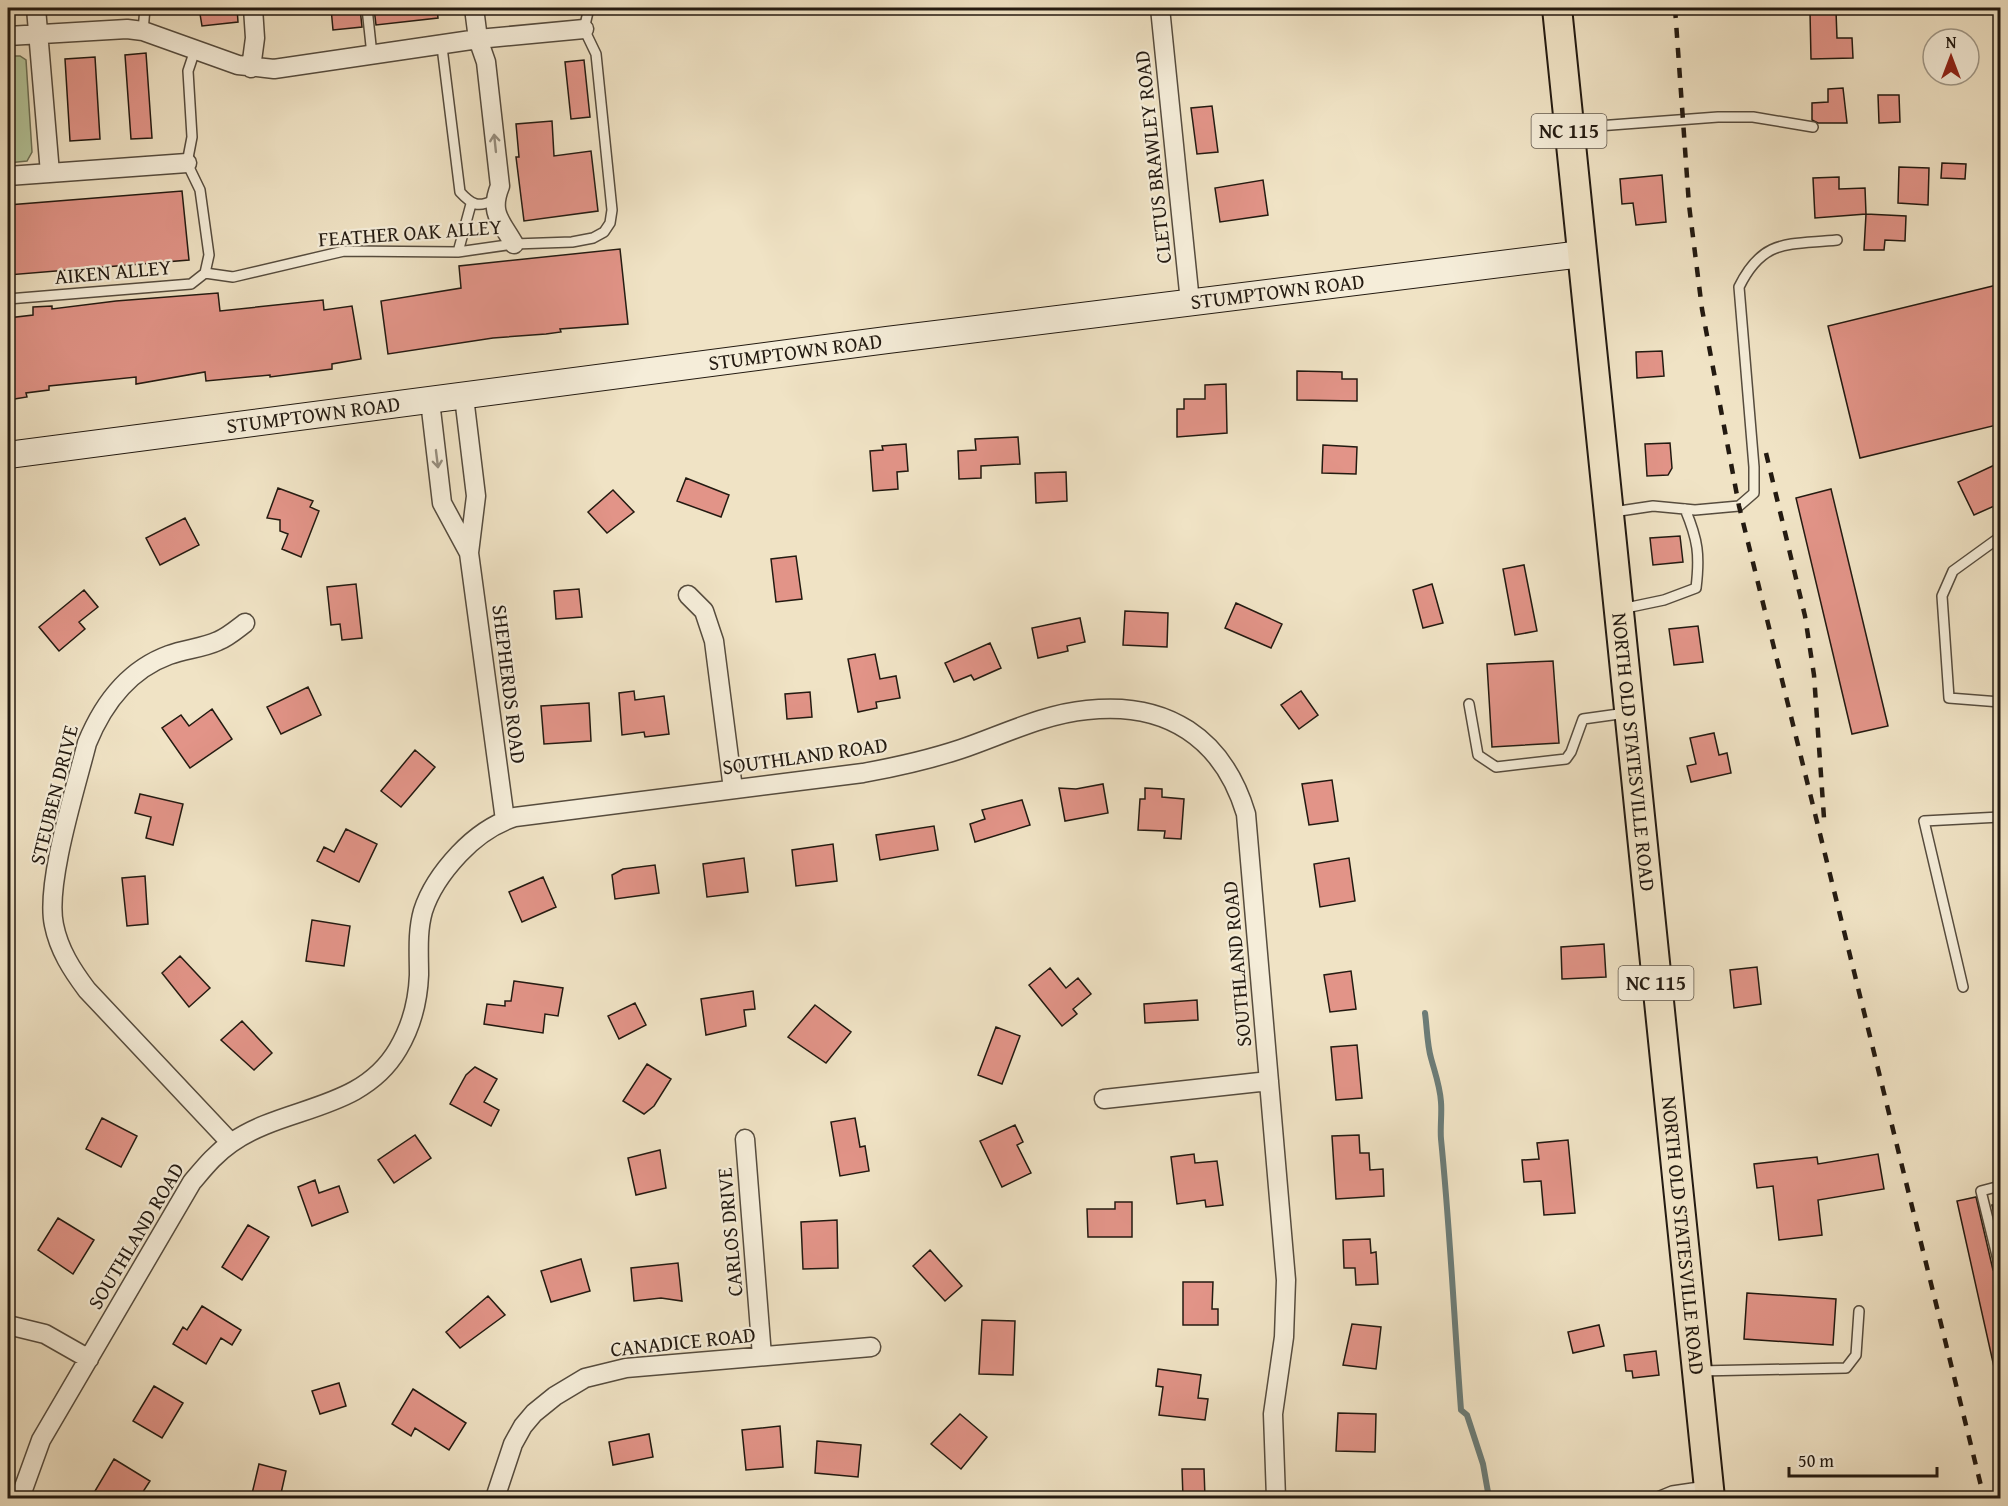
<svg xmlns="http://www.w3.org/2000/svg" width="2008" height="1506" font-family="'Gentium Book Plus',serif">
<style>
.green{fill:#b4c59a;stroke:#6c7056;stroke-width:1.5}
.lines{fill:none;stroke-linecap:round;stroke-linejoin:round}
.stream{stroke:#6c7c77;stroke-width:6}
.building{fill:#e29488;stroke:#231a11;stroke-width:1.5}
.lane-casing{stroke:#564c3e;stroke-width:12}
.street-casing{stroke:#564c3e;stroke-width:21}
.secondary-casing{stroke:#231a11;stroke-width:28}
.primary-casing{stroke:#231a11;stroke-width:32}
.lane{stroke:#f5edd9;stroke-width:9}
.street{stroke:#f5edd9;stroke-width:18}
.secondary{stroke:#f5edd9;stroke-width:26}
.primary{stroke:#f0e3c5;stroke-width:28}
.rail{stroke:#231a11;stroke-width:4.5;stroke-dasharray:10 10;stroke-linecap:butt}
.oneway{stroke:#968e7f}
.labels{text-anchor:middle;stroke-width:4.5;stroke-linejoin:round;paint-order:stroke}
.shield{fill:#f5edd9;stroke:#62594d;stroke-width:1.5}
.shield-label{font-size:20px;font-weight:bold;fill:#231a11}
.street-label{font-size:21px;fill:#231a11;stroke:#f5edd9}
</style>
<rect width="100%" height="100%" fill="#f0e3c5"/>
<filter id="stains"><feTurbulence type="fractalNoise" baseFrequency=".00333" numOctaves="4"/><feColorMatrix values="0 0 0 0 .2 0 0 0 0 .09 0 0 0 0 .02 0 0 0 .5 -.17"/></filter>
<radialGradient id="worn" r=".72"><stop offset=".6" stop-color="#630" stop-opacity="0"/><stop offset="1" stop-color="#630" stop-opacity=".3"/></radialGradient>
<path class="green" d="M8 56H20L26 60 32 152 27 161 8 163Z"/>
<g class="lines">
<path class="stream" d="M1425 1013C1427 1027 1427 1044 1431 1058 1435 1073 1440 1086 1441 1102 1442 1114 1440 1127 1441 1139 1450 1228 1454 1318 1461 1410L1467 1415 1483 1464 1489 1498"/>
</g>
<path class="building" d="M199 8H237L238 22 202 26Z
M331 8H360L362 27 333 30Z
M374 8H437L438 18 376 25Z
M1836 11 1837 38H1852L1853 58 1811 59 1810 12Z
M146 53 152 138 131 139 125 55Z
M95 57 100 139 70 141 65 59Z
M584 60 590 117 571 119 565 62Z
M1843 88 1847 123H1818L1812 120V103L1828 102V89Z
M1878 95H1899L1900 122 1879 123Z
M1212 106 1218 152 1197 154 1191 108Z
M552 121 554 156 591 151 598 211 524 221 516 157H519L516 124Z
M1942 163 1966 164 1965 179 1941 178Z
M1899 167 1929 168 1928 205 1898 203Z
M1662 175 1666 222 1636 225 1633 203 1622 204 1620 179Z
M1839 177V189L1865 188 1866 214 1815 218 1813 178Z
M1263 180 1268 215 1220 222 1215 188Z
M182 191 189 260 8 275V205Z
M1866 214 1906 216 1905 241 1885 240 1884 250H1864Z
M620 249 628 324 560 329 561 332 546 334 493 338 388 354 381 301 461 288 459 266Z
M2001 284V424L1860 458 1828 326Z
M218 293 220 311 323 300 324 310 352 306 361 359 332 364V369L270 377V375L206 381 205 372 136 384V377L49 386V390L26 393 27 397 8 400V318L33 315V307L52 306V309L116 301Z
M1662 351 1664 376 1637 378 1636 352Z
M1297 371 1342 372V379H1357V401L1297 400Z
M1226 384 1227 433 1177 437V409H1184V399H1205V385Z
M1018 437 1020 464 981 466V478L959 479 958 451 976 450 975 439Z
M1670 443 1672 468 1668 475 1647 476 1645 444Z
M906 444 908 471 897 472 898 489 873 491 870 451 883 450 882 446Z
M1323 445 1357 447 1356 474 1322 473Z
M2001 462V503L1974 515 1958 482Z
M1066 472 1067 501 1036 503 1035 473Z
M686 478 729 495 721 517 677 501Z
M278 488 313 501 310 507 319 511 301 557 282 549 288 534 280 531V520L267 518Z
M1831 489 1888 726 1852 734 1796 498Z
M613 490 634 512 607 533 588 512Z
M185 518 199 545 160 565 146 538Z
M1680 536 1683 562 1653 565 1650 538Z
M796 556 802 599 776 602 771 559Z
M1524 565 1537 631 1515 635 1503 569Z
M356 584 362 638 342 640 340 624 331 625 327 587Z
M1432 584 1443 623 1423 628 1413 590Z
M579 589 582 617 556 619 554 591Z
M84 590 98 607 79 622 85 629 59 651 39 627Z
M1236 603 1282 624 1271 648 1225 628Z
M1125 611 1168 613 1167 647 1123 645Z
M1080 618 1085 642 1067 646 1068 651 1038 658 1032 628Z
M1698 626 1703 662 1674 665 1669 629Z
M990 643 1001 668 974 680 971 675 954 682 945 663Z
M875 654 880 679 896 676 900 698 876 702 877 708 858 712 848 659Z
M1553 661 1559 743 1492 747 1487 664Z
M308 687 321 715 281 734 267 707Z
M634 691 635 700 664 696 669 734 645 737 644 732 622 735 619 693Z
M1301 691 1318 715 1299 729 1281 705Z
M810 692 812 717 787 719 785 694Z
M589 703 591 741 544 744 541 706Z
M212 709 232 739 190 768 162 728 181 715 189 726Z
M1714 733 1719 755 1727 753 1731 773 1691 782 1687 766 1696 764 1690 738Z
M415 750 435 767 401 807 381 791Z
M1332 780 1338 821 1309 825 1302 784Z
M1103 784 1108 813 1065 821 1059 788 1076 789Z
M1145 788 1162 789V797L1184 799 1181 839 1164 838 1165 831 1138 830 1140 799H1145Z
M140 794 183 804 173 845 146 838 151 817 135 813Z
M1022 800 1030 825 975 842 970 824 985 819 982 810Z
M934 826 938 850 880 860 876 835Z
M346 829 377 844 359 882 317 861 324 847 334 852Z
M833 844 837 881 796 886 792 850Z
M744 858 748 892 707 897 703 864Z
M1349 858 1355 901 1320 907 1314 864Z
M655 865 659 893 615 899 612 875 623 869Z
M145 876 148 924 127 926 122 878Z
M543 877 556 907 522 922 509 892Z
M312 920 350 926 344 966 306 961Z
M1604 944 1606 977 1562 979 1561 947Z
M180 956 210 988 189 1007 162 973Z
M1757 967 1761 1004 1734 1008 1730 970Z
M1050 968 1066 988 1078 978 1091 994 1073 1009 1077 1014 1062 1026 1029 985Z
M1351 971 1356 1009 1330 1012 1324 975Z
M514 981 563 988 558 1016 545 1014 543 1033 484 1024 487 1004 505 1006V1001H511Z
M753 991 755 1009 744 1010 746 1026 706 1035 701 999Z
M1197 1000 1198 1020 1145 1023 1144 1004Z
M635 1003 646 1025 619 1039 608 1016Z
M815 1005 851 1032 826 1063 788 1037Z
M242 1021 272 1053 254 1070 221 1040Z
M996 1027 1020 1036 1002 1084 978 1075Z
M1357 1045 1362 1098 1336 1100 1331 1047Z
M647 1064 671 1079 654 1106 644 1114 623 1101Z
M475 1067 497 1079 484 1102 499 1110 491 1126 450 1104 466 1075Z
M102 1118 137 1136 121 1167 86 1149Z
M855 1118 860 1147 865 1146 869 1171 840 1176 831 1122Z
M1015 1125 1023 1142 1017 1145 1031 1173 1002 1187 980 1141Z
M415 1135 431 1158 394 1183 378 1160Z
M1359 1135 1360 1153H1369L1370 1170 1383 1169 1384 1196 1336 1199 1332 1136Z
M1568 1140 1575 1213 1544 1215 1541 1181 1524 1182 1522 1160 1539 1159 1537 1143Z
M660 1150 666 1188 636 1195 628 1158Z
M1194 1154 1195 1163 1217 1161 1223 1205 1206 1207 1205 1200 1177 1204 1171 1157Z
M1878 1154 1884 1189 1818 1200 1822 1235 1779 1240 1773 1186 1757 1188 1754 1164 1817 1157 1818 1164Z
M315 1180 319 1193 339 1186 348 1212 312 1226 298 1187Z
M1976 1197 1993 1270 2001 1275V1287H1996L2001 1308V1367H1994L1957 1201Z
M1115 1202H1132V1237H1088L1087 1209H1115Z
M2001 1203V1242L1992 1205Z
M58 1218 94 1240 73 1274 38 1250Z
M837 1220 838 1268 803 1269 801 1222Z
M248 1225 269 1237 242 1280 222 1267Z
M1370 1239 1371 1253 1376 1252 1378 1284 1356 1285 1355 1268H1344L1343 1240Z
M930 1250 962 1286 945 1301 913 1266Z
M581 1259 590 1291 551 1302 541 1271Z
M678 1263 682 1301 661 1298 634 1301 631 1268Z
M1183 1282H1213L1212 1309H1218V1325H1183Z
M1747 1293 1836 1299 1833 1345 1744 1339Z
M488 1296 505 1315 460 1348 446 1332Z
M202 1306 241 1330 232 1345 221 1338 206 1364 173 1344 183 1327 187 1330Z
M982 1320 1015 1321 1013 1375 979 1374Z
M1352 1324 1381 1327 1376 1369 1343 1365Z
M1599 1325 1604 1346 1573 1353 1568 1332Z
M1656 1351 1659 1375 1633 1378 1632 1371H1626L1624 1355Z
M1158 1369 1201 1375 1198 1398 1208 1399 1205 1420 1159 1415 1163 1387 1156 1386Z
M339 1383 346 1406 320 1414 312 1391Z
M154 1386 183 1403 162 1438 133 1421Z
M413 1389 466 1423 449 1450 415 1428 411 1436 392 1424Z
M1338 1413 1376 1414 1375 1452 1336 1451Z
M960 1414 987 1437 961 1469 931 1444Z
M780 1426 783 1467 746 1470 742 1430Z
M649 1434 653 1457 613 1465 609 1442Z
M817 1441 861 1445 858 1477 815 1473Z
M114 1459 150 1481 139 1498H107L95 1491Z
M259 1464 286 1471 280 1498H251Z
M1182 1469H1204L1205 1498H1183Z"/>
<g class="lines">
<defs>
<path id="lane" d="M367 8 372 55
M143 31 145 8
M442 47 460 192C472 205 478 208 494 200
M1571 128 1718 117H1753L1813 127
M458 252 471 204
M205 273 233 277 344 251 458 252 514 244 572 242 593 238 604 232 610 223 612 210 596 54 584 29 589 8
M8 299 191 284 205 273 209 255 200 190 187 163 192 137 188 71 195 50
M1613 512 1653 506 1695 510 1739 506 1754 493V467L1739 287C1763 238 1788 245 1837 240
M2000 537 1953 571 1942 596 1949 698 2000 702
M1621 609 1664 600 1696 588C1700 555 1698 540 1685 509
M1469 704 1478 755 1496 767 1566 759 1571 752 1583 719 1626 713
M1963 987 1924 821 2000 817
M2000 1186 1981 1191 2000 1268
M1699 1371 1846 1368 1856 1355 1859 1311
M1655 1498 1672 1491 1706 1486"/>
<path id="street" d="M36 8 50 173
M474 8 478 39 486 62 500 186C489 213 501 221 514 244
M1160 8 1190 302
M8 36 127 29 143 31 238 65 274 69 478 39 584 29
M251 68 255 38 253 8
M8 176 187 163
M464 397 476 496 469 553 505 820
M430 401 442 503 469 553
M688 595 704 611 714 641 733 789
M1104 1099 1269 1081
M745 1139 762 1356
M231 1143 87 990C72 970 59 950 54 925 45 884 76 787 87 743 103 704 128 670 169 655 185 649 203 648 218 641 228 637 237 629 245 623
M8 1325 45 1334 89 1359
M20 1498 41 1440 192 1182C204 1168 215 1154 231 1143 285 1105 361 1112 398 1049 411 1027 418 1000 419 975 419 954 417 932 423 911 430 889 443 871 459 854 475 837 493 824 515 817L863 773C896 767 928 760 961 749 1002 735 1044 714 1087 710 1167 701 1223 738 1246 814L1286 1280 1284 1337 1273 1414 1276 1498
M495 1498 513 1444 523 1426 534 1413 555 1396 585 1378 626 1368 871 1347"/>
<g id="secondary">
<path id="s1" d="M8 455 887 340 1582 254"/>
</g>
<g id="primary">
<path id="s2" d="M1557 8 1710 1498"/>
</g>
</defs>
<use href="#lane" class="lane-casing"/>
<use href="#street" class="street-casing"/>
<use href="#secondary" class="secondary-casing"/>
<use href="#primary" class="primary-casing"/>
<use href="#lane" class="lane"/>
<use href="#street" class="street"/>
<use href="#secondary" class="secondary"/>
<use href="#primary" class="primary"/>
<path class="rail" d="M1675 8 1689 205 1702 309 1739 506 1984 1498
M1766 453 1805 616 1814 675 1824 818"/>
</g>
<defs><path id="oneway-shaft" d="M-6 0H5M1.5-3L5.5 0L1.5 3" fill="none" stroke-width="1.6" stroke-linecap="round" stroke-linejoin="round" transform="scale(1.5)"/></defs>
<g class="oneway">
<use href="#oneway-shaft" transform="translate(495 143) rotate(-96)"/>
<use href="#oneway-shaft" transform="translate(437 459) rotate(83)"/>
</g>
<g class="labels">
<g class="shield">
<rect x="1531.5" y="114" width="75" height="34" rx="4.5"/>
<rect x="1618.5" y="966" width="75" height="34" rx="4.5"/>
</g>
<g class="shield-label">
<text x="1569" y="138">NC 115</text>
<text x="1656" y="990">NC 115</text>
</g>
<g class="street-label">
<text transform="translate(1153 157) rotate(-96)" y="7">CLETUS BRAWLEY ROAD</text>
<text transform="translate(410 233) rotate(-4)" y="7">FEATHER OAK ALLEY</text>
<text transform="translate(113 272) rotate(-5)" y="7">AIKEN ALLEY</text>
<text dy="7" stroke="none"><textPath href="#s1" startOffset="1280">STUMPTOWN ROAD</textPath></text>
<text dy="7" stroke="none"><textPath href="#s1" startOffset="794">STUMPTOWN ROAD</textPath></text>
<text dy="7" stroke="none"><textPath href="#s1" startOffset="308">STUMPTOWN ROAD</textPath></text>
<text transform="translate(509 684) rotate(83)" y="7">SHEPHERDS ROAD</text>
<text dy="7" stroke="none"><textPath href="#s2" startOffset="748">NORTH OLD STATESVILLE ROAD</textPath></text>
<text transform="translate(805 756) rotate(-8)" y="7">SOUTHLAND ROAD</text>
<text transform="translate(54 795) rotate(-76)" y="7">STEUBEN DRIVE</text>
<text transform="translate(1237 964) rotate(-95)" y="7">SOUTHLAND ROAD</text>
<text transform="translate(730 1232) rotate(-95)" y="7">CARLOS DRIVE</text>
<text transform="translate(136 1236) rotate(-59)" y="7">SOUTHLAND ROAD</text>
<text dy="7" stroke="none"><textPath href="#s2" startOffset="1234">NORTH OLD STATESVILLE ROAD</textPath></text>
<text transform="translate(683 1342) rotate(-6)" y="7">CANADICE ROAD</text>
</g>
</g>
<rect width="2008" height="1506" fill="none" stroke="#f0e3c5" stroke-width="30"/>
<rect x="9" y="9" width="1990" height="1488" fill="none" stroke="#231a11" stroke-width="3"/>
<rect x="15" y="15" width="1978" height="1476" fill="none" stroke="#231a11" stroke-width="1.5"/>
<g transform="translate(1951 57)"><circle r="28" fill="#f5edd9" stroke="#a19989" stroke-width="1.5"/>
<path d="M0-4.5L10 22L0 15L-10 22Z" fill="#8f2418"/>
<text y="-9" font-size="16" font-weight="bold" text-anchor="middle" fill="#231a11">N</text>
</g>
<path d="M1789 1467v9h148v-9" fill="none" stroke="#231a11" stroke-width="3"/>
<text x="1798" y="1467" font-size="18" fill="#231a11" stroke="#f5edd9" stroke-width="4.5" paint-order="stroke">50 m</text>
<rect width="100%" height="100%" filter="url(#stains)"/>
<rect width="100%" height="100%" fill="url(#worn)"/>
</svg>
